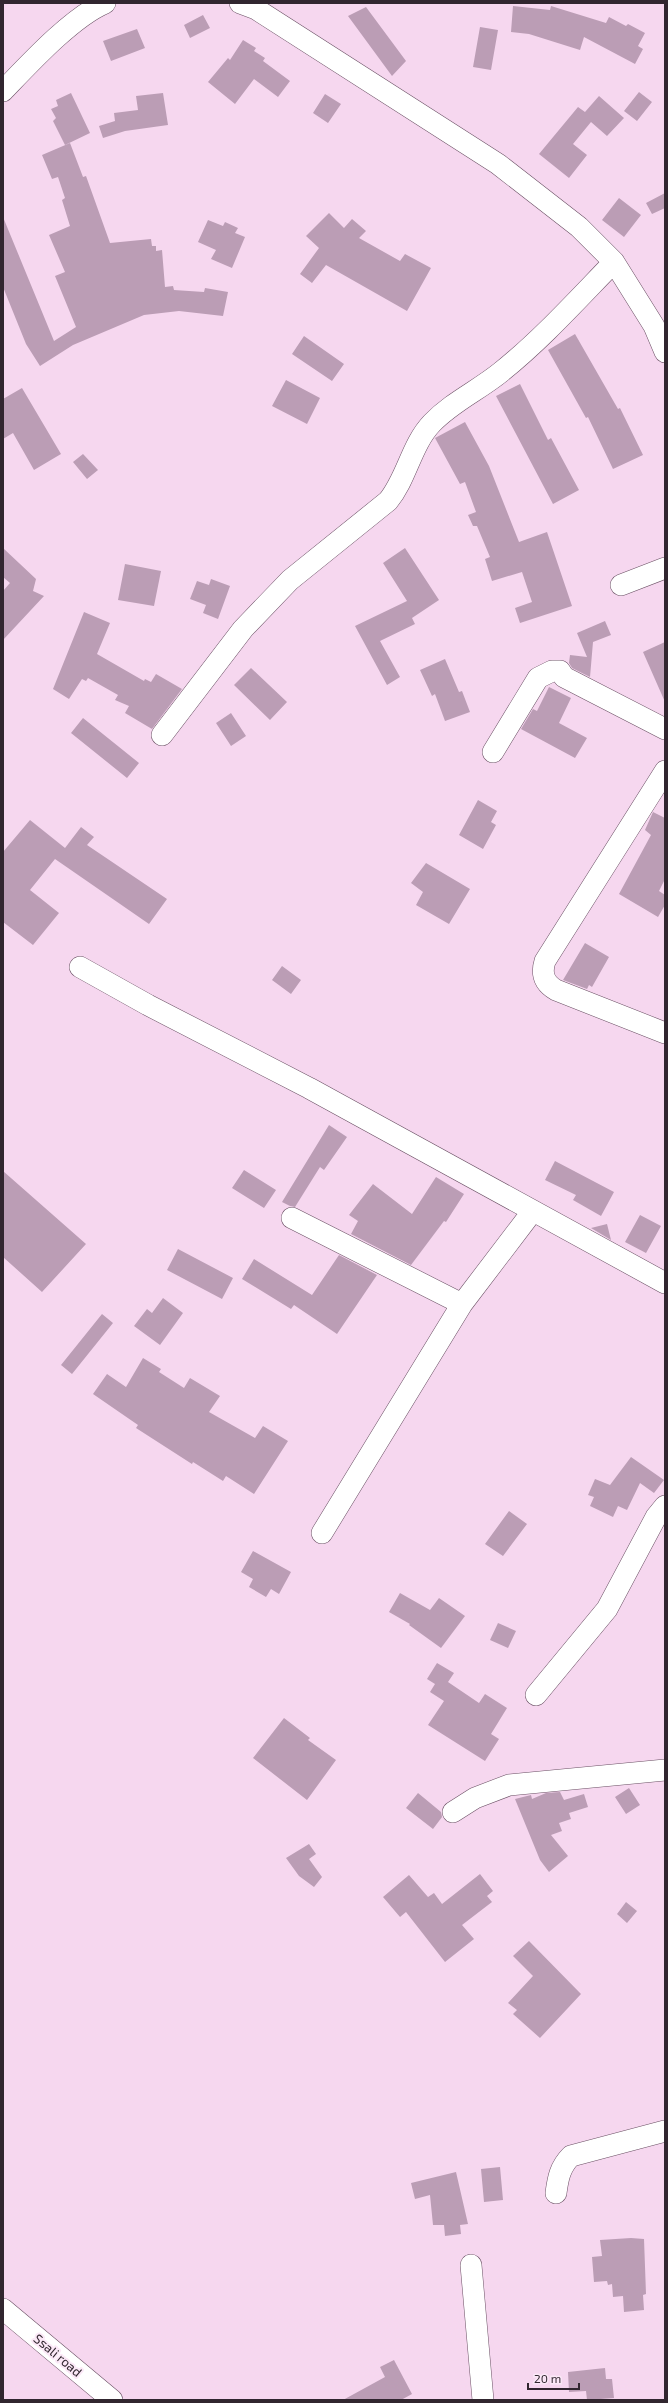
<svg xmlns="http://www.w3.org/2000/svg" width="668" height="2403" font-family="'Exo 2',sans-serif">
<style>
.building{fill:#bb9db5}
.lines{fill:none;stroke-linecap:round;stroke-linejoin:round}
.minor-casing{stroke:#6a5064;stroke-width:22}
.minor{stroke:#fff;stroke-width:21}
.labels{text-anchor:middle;stroke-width:4;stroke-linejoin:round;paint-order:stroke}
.street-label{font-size:13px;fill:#31262f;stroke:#fbe8f7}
</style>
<rect width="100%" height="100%" fill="#f6d7ef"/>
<path class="building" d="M513 6 550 10 551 6 606 23 609 17 626 26 628 24 645 33 638 46 643 49 635 64 584 37 580 50 529 34 511 32Z
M366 7 406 61 392 76 348 16Z
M203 15 210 28 190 38 184 25Z
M480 27 498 30 491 70 473 67Z
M137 29 145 48 111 61 103 41Z
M243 40 256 48 254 51 265 58 263 61 290 81 278 97 254 79 235 104 208 82 228 58 230 60Z
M639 92 652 102 637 121 624 111Z
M71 93 90 133 65 145 53 121 56 118 51 109 58 106 56 100Z
M163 93 168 125 125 131 103 138 99 126 115 121 114 113 138 110 136 96Z
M325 94 341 104 328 123 313 113Z
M599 96 624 118 607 136 591 122 573 144 587 155 569 178 539 154 578 107 585 112Z
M70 143 83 177 86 176 110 243 151 239 152 246H156V251L162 250 165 287 173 286 174 290 204 292 205 288 228 292 223 316 179 311 144 315 73 345 40 366 26 344 3 287V217L54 341 76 327 55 276 65 272 49 235 70 226 62 200 65 198 58 177 52 179 42 155Z
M665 193V208L652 214 646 203Z
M619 198 641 215 624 237 602 220Z
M329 213 344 228 352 219 366 231 359 238 400 261 405 254 431 268 407 311 326 265 312 283 300 274 319 248 306 236Z
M208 220 223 226 225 222 238 228 235 233 245 237 232 268 211 259 216 250 198 242Z
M575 334 618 409 620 408 643 455 613 469 588 417 586 418 548 350Z
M304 336 344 364 332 381 292 354Z
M286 380 320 398 307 424 272 406Z
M520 384 548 440 551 438 579 490 553 504 496 396Z
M22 388 61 454 34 470 13 433 3 439V399Z
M465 422 489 466 519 542 547 532 572 606 520 623 515 608 532 602 522 572 492 581 485 559 490 557 477 526H473L468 515 476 512 465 482 460 484 435 438Z
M83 454 98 470 87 479 73 462Z
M3 548 36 579 33 591 44 596 3 640V591L10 583 3 577Z
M405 548 439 600 412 618 415 624 380 641 400 677 387 685 355 626 407 601 383 563Z
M125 564 161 571 154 606 118 600Z
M211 579 230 586 218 619 203 613 206 605 190 599 197 581 209 585Z
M84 612 110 623 97 654 144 681 145 679 151 682 156 674 182 689 152 729 125 713 129 706 115 700 118 695 88 678 86 681 82 679 69 699 53 689Z
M605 621 611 635 593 642 590 677 572 668 569 663 570 655 587 657 577 633Z
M665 642V702L643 652Z
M445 659 459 692 462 691 470 712 445 721 435 694 432 696 420 670Z
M251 668 287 702 270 720 234 685Z
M549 687 571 698 559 723 587 738 575 758 521 729 533 709 537 711Z
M231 713 246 736 231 746 216 723Z
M83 718 139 763 127 778 71 733Z
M478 800 497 811 491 822 496 825 483 849 459 835Z
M653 812 665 818V879L659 891 665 895V905L658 917 619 894 651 835 645 830Z
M30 820 65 848 81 827 94 837 87 845 167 899 149 924 55 859 30 890 59 913 33 945 3 922V852Z
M426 863 470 889 449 924 416 905 423 892 411 883Z
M585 943 609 957 592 987 589 985 587 989 563 980Z
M282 966 301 980 291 994 272 980Z
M329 1125 347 1137 324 1170 320 1167 295 1207 290 1206 282 1202Z
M555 1161 614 1192 601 1216 573 1200 576 1195 545 1180Z
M244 1170 276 1190 264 1208 232 1188Z
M3 1171 86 1244 42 1292 3 1257Z
M436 1177 464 1194 446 1222 444 1221 411 1265 351 1234 358 1221 349 1215 373 1184 412 1214Z
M640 1215 661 1226 646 1253 625 1242Z
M607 1224 611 1240 591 1228Z
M178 1249 233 1278 222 1299 167 1270Z
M339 1255 377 1275 337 1334 294 1305 291 1309 242 1279 254 1259 312 1295Z
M163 1298 183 1313 160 1345 134 1326 147 1309 152 1313Z
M102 1314 113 1323 72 1374 61 1365Z
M143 1358 161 1369 159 1372 184 1388 190 1378 220 1396 209 1412 255 1438 263 1426 288 1441 254 1494 226 1476 223 1481 193 1462 192 1464 136 1428 138 1425 93 1394 107 1374 126 1387Z
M631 1457 664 1480 654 1493 640 1483 627 1510 618 1506 613 1517 590 1506 594 1497 588 1495 595 1479 610 1485Z
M509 1511 527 1524 503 1556 485 1544Z
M253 1551 291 1572 279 1594 271 1589 266 1597 249 1587 253 1579 241 1572Z
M400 1593 430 1610 439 1598 465 1616 441 1648 409 1625 410 1624 389 1612Z
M498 1623 516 1631 508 1648 490 1640Z
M437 1663 454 1673 448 1682 479 1703 485 1694 507 1708 491 1734 499 1739 485 1761 428 1725 444 1701 430 1692 435 1684 427 1679Z
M284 1718 310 1738 308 1740 336 1760 307 1800 253 1758Z
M629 1788 640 1805 626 1814 615 1797Z
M560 1792 564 1800 584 1794 588 1807 569 1813 571 1819 559 1823 562 1831 551 1835 568 1856 549 1872 540 1860 515 1799 531 1795 532 1799 546 1793Z
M418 1793 441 1812 442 1817 433 1829 406 1808Z
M309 1844 316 1854 309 1859 322 1877 314 1887 299 1876 286 1858Z
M480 1874 493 1891 487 1896 492 1902 462 1925 474 1939 445 1962 406 1912 400 1917 383 1897 409 1875 428 1897 434 1893 442 1904Z
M626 1902 637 1911 627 1923 617 1914Z
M529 1941 581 1994 540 2038 513 2014 517 2010 508 2003 533 1976 513 1956Z
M500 2167 503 2200 484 2202 481 2169Z
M456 2172 468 2224 460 2225 461 2234 445 2236 444 2225H433L430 2195 415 2199 411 2183Z
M631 2238 644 2239 646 2294 643 2295 644 2310 624 2312 623 2296 613 2297 612 2284 608 2285 607 2281 594 2282 592 2257 602 2256 600 2240Z
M394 2360 412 2394 401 2400H343L385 2377 380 2367Z
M605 2368 606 2379H612L614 2398 587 2400 586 2391 569 2392 568 2372Z"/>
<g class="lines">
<defs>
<path id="minor" d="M240 3 256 9 498 164 579 227 614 262 654 326 665 352
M3 91C29 64 72 17 105 3
M621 585 665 568
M162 735 243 629 290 580 388 501C407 478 411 445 432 423 452 402 479 390 501 372 542 339 577 300 614 262
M493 752 538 678 552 671H560L564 677 665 729
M665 771 545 961C541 974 544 983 556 990L665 1033
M80 967 148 1005 309 1088 665 1283
M292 1218 462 1304
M322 1533 462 1304 532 1212
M536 1695 607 1609 656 1517 665 1506
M453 1812 475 1798 509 1785 665 1770
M556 2193C558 2178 560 2167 571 2156L665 2131
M471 2265 483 2400
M3 2309 112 2400"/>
</defs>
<use href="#minor" class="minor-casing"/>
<use href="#minor" class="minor"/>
</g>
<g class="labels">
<g class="street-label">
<text transform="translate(58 2355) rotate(40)" y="5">Ssali road</text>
</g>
</g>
<rect width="668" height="2403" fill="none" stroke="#31262f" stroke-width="8"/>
<path d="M528 2383v6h51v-6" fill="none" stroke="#31262f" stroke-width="2"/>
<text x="534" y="2383" font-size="12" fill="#31262f" stroke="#fbe8f7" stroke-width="3" paint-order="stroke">20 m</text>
</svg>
